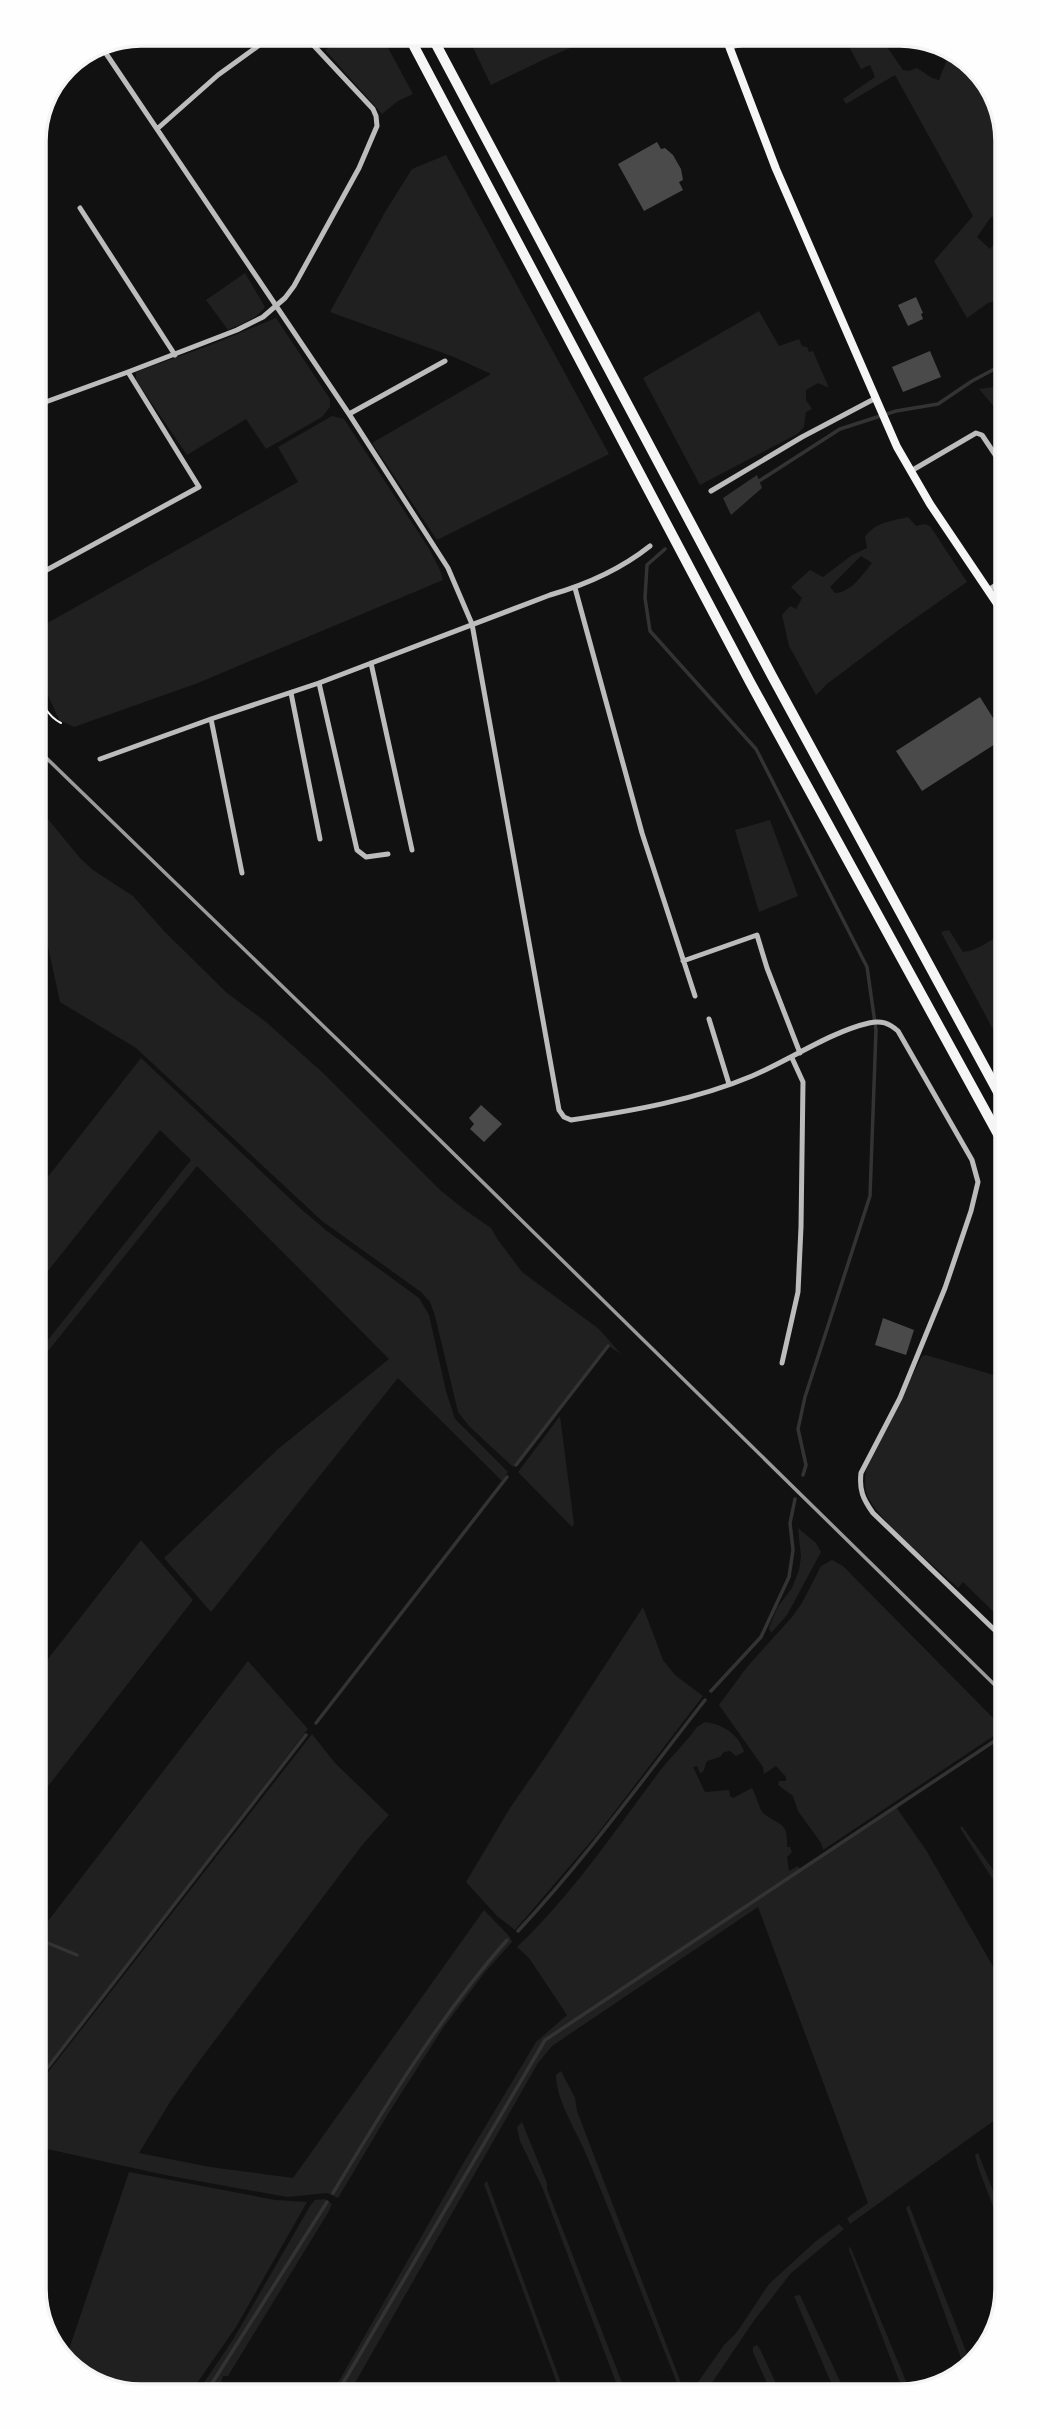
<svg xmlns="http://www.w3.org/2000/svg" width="1040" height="2430" font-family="'Exo 2',sans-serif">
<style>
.green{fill:#202020;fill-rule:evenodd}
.water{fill:#333}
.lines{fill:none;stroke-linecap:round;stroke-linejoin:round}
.stream{stroke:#333;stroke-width:3.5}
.building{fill:#4a4a4a}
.path{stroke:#f5f5f5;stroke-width:2}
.minor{stroke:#bcbcbc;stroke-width:5}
.secondary{stroke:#f5f5f5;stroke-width:8}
.motorway{stroke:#f5f5f5;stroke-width:10}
.rail{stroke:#9a9a9a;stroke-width:3.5}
.rim{fill:none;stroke:#f5f5f5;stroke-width:3.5}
</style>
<rect width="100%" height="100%" fill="#111"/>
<path class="green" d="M352 33H380L413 94 398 101 382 114 325 50Z
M466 33H600L601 35 549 57 491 85Z
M847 33 878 34 903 70 909 71 917 68 932 78 939 80 950 52 972 65 1001 106V220L997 216 991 217 977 237 990 249 1002 234V299L988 303 967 318 934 261 973 216 895 75 846 104 843 99 875 77 870 65 861 69 845 39Z
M446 155 609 454 437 540 372 443 491 374 454 357 330 312 385 212 412 169Z
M245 273 265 307C257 319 241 324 228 330L206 300Z
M759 311 779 346 799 339 802 346 807 347 809 352 813 351 829 388 818 383 806 390V400L812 409 806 412 804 427 797 434 700 485 643 378Z
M276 318 330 399V407L322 417 266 449 246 419 187 455 136 380V372L208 346Z
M1002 386V416L979 389Z
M332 416 344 419 428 547 440 570 443 580 198 683 74 727 59 720 35 666V630L298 482 278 447Z
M908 517 916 526 925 524 930 526 967 582 900 629 827 684 816 695 789 646 782 615 790 606 796 609 802 598 791 587 810 570 823 577 852 555 867 548 865 537C875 522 892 521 908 517ZM861 556 872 563C862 575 852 592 835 593L830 587Z
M35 809 43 813 80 858 93 870 133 896 165 932 227 993 266 1022 322 1072 440 1190 465 1210 491 1228 498 1240 522 1272 599 1329 621 1354 607 1345 513 1467 469 1426 458 1412 435 1316 430 1302 421 1292 322 1221 136 1048 60 1002 35 887Z
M770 820 798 896 759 912 735 830Z
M949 930 963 952C980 950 989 940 1003 934L1004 1050 941 932Z
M141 1058 301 1209 327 1231 419 1298 429 1315 446 1391 455 1419 508 1472 502 1481 398 1378 211 1612 164 1558 278 1449 389 1359 197 1166 36 1366V1355L191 1160 160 1130 36 1286V1192Z
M926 1355 1004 1378 1005 1623 963 1582 958 1588C936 1567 880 1522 868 1497 864 1489 865 1479 866 1470L922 1356Z
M560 1416 574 1524 572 1527 518 1472Z
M798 1528 816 1543 821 1552 787 1615 771 1633 769 1628 777 1608 792 1588 799 1570 801 1557Z
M141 1540 193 1600 38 1799 37 1673Z
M832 1560 843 1566 1004 1729 823 1850 821 1843 798 1811 793 1796 778 1785 779 1781H786V1777L776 1766 764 1774 763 1767 719 1705 747 1667 792 1617 802 1603 821 1566Z
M643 1607 663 1660 675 1675 703 1696 599 1832 515 1930 497 1916 466 1882 510 1808 548 1753Z
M248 1661 308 1729 38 2078V1934Z
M705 1722C722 1724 739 1734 744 1752L736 1756 730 1751 724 1752 720 1757 707 1761 703 1772 700 1773 697 1766 693 1767 705 1792 729 1790 730 1796 733 1798 752 1788C755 1793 760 1810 763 1813 780 1827 788 1820 787 1847H790L792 1852 787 1857 789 1871 798 1866 801 1870 896 1807 926 1850 1006 1989V2112L850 2224 847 2218 868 2203 758 1907 552 2046 538 2063 348 2395H331L461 2167 536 2042 567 2015 529 1958 517 1947C572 1895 614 1832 659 1772 671 1756 686 1743 697 1727Z
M312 1734 335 1763 389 1815 363 1844 197 2064 170 2102 139 2153 210 2167 293 2178 484 1910 510 1937 512 1942 485 1972 443 2028 388 2114 338 2198 327 2193 287 2197 165 2175 38 2147V2085Z
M962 1826 1006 1888V1900L960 1828Z
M561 2071 575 2098 577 2111 684 2391 688 2392 696 2385 724 2345 737 2332 769 2284 816 2241 839 2224 844 2229 791 2273 753 2322 705 2393H681C649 2313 619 2233 586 2154 576 2130 556 2100 556 2075Z
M522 2122 547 2183V2189L626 2393H620L542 2187 520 2141 517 2127Z
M978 2153 1007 2226V2243L978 2167 975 2155Z
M129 2172 275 2200 307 2202 236 2327 188 2396H145L124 2382 105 2386 75 2374 65 2361Z
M487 2181 565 2394H561L484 2184Z
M325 2199 332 2204 329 2211 228 2376H223L221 2382 223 2387 213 2396H195L234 2338 310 2206 315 2200Z
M909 2205 971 2364 965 2369 906 2208Z
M850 2246 910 2391H903L849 2250Z
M800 2295 845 2392H835L794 2296Z
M757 2345 760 2349 780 2392H771L753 2352V2347Z"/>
<path class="water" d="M757 475 762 488 731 515 723 498Z"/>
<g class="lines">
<path class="stream" d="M759 481 840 429 896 411 938 404 972 381 1002 365
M665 549 647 565 645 598 650 631 756 749 867 967 876 1030 870 1196 805 1397 798 1429 806 1465 803 1475
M516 1465 608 1346
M711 1691 761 1637 789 1577 793 1550 790 1523 795 1499
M316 1723 507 1477
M518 1931C586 1858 644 1778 705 1700
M38 1939 77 1955
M38 2080 306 1735
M333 2193C386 2105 439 2017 507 1940
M336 2395 545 2040 1005 1734
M204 2396 327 2202"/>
</g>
<path class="building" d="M657 142 661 149 665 148 673 155 681 169 683 180 679 182 683 190 644 211 618 164Z
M916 297 923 313 921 314 923 319 908 326 898 305Z
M930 351 941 377 903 392 892 367Z
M980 697 1003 734V739L922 791 896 751Z
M481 1105 502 1124 484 1142 470 1129 474 1124 469 1118Z
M883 1318 914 1330 906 1355 875 1345Z"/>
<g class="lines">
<path class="path" d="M35 687C41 702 47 716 61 723"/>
<path class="minor" d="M729 47 800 33
M103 49 349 414 448 568 472 624 559 1110 564 1117 571 1120C632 1111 695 1100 752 1076 790 1060 830 1032 869 1023 881 1020 889 1023 898 1031L972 1160 978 1182 971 1211 945 1288 900 1398 861 1473C859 1490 863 1499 873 1513L1005 1640
M105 52 125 40
M157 129 218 75 276 33
M80 208 175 355
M40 404 128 372
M349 414 445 361
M911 471 976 433 982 435 1002 465
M711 491 802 437 874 399
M34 546 43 572 199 487 128 372 237 330 263 317 285 298 294 286 359 168 377 126 376 116 373 109 302 33
M575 588 642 833 695 996
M988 590 1002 581
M371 663 412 850
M319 683 357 850 366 857 388 854
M291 693 320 839
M211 719 242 873
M100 759 211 719 319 683 550 595C585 585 621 569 650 546
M683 961 757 935 767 968 800 1053
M709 1019 729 1084
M782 1363 798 1292 801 1227 803 1082 792 1058"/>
<path class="secondary" d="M724 33 776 169 897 447 930 504 1002 611"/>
<path class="motorway" d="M407 33 750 682 1004 1145
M430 33 772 676 1004 1103"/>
<path class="rail" d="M35 747 348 1050 1005 1695"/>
</g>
<path d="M0 0H1040V2430H0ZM141 46H900A95 95 0 0 1 995 141V2289A95 95 0 0 1 900 2384H141A95 95 0 0 1 46 2289V141A95 95 0 0 1 141 46Z" fill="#fefefe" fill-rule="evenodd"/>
<path class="rim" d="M141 46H900A95 95 0 0 1 995 141V2289A95 95 0 0 1 900 2384H141A95 95 0 0 1 46 2289V141A95 95 0 0 1 141 46Z"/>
</svg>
